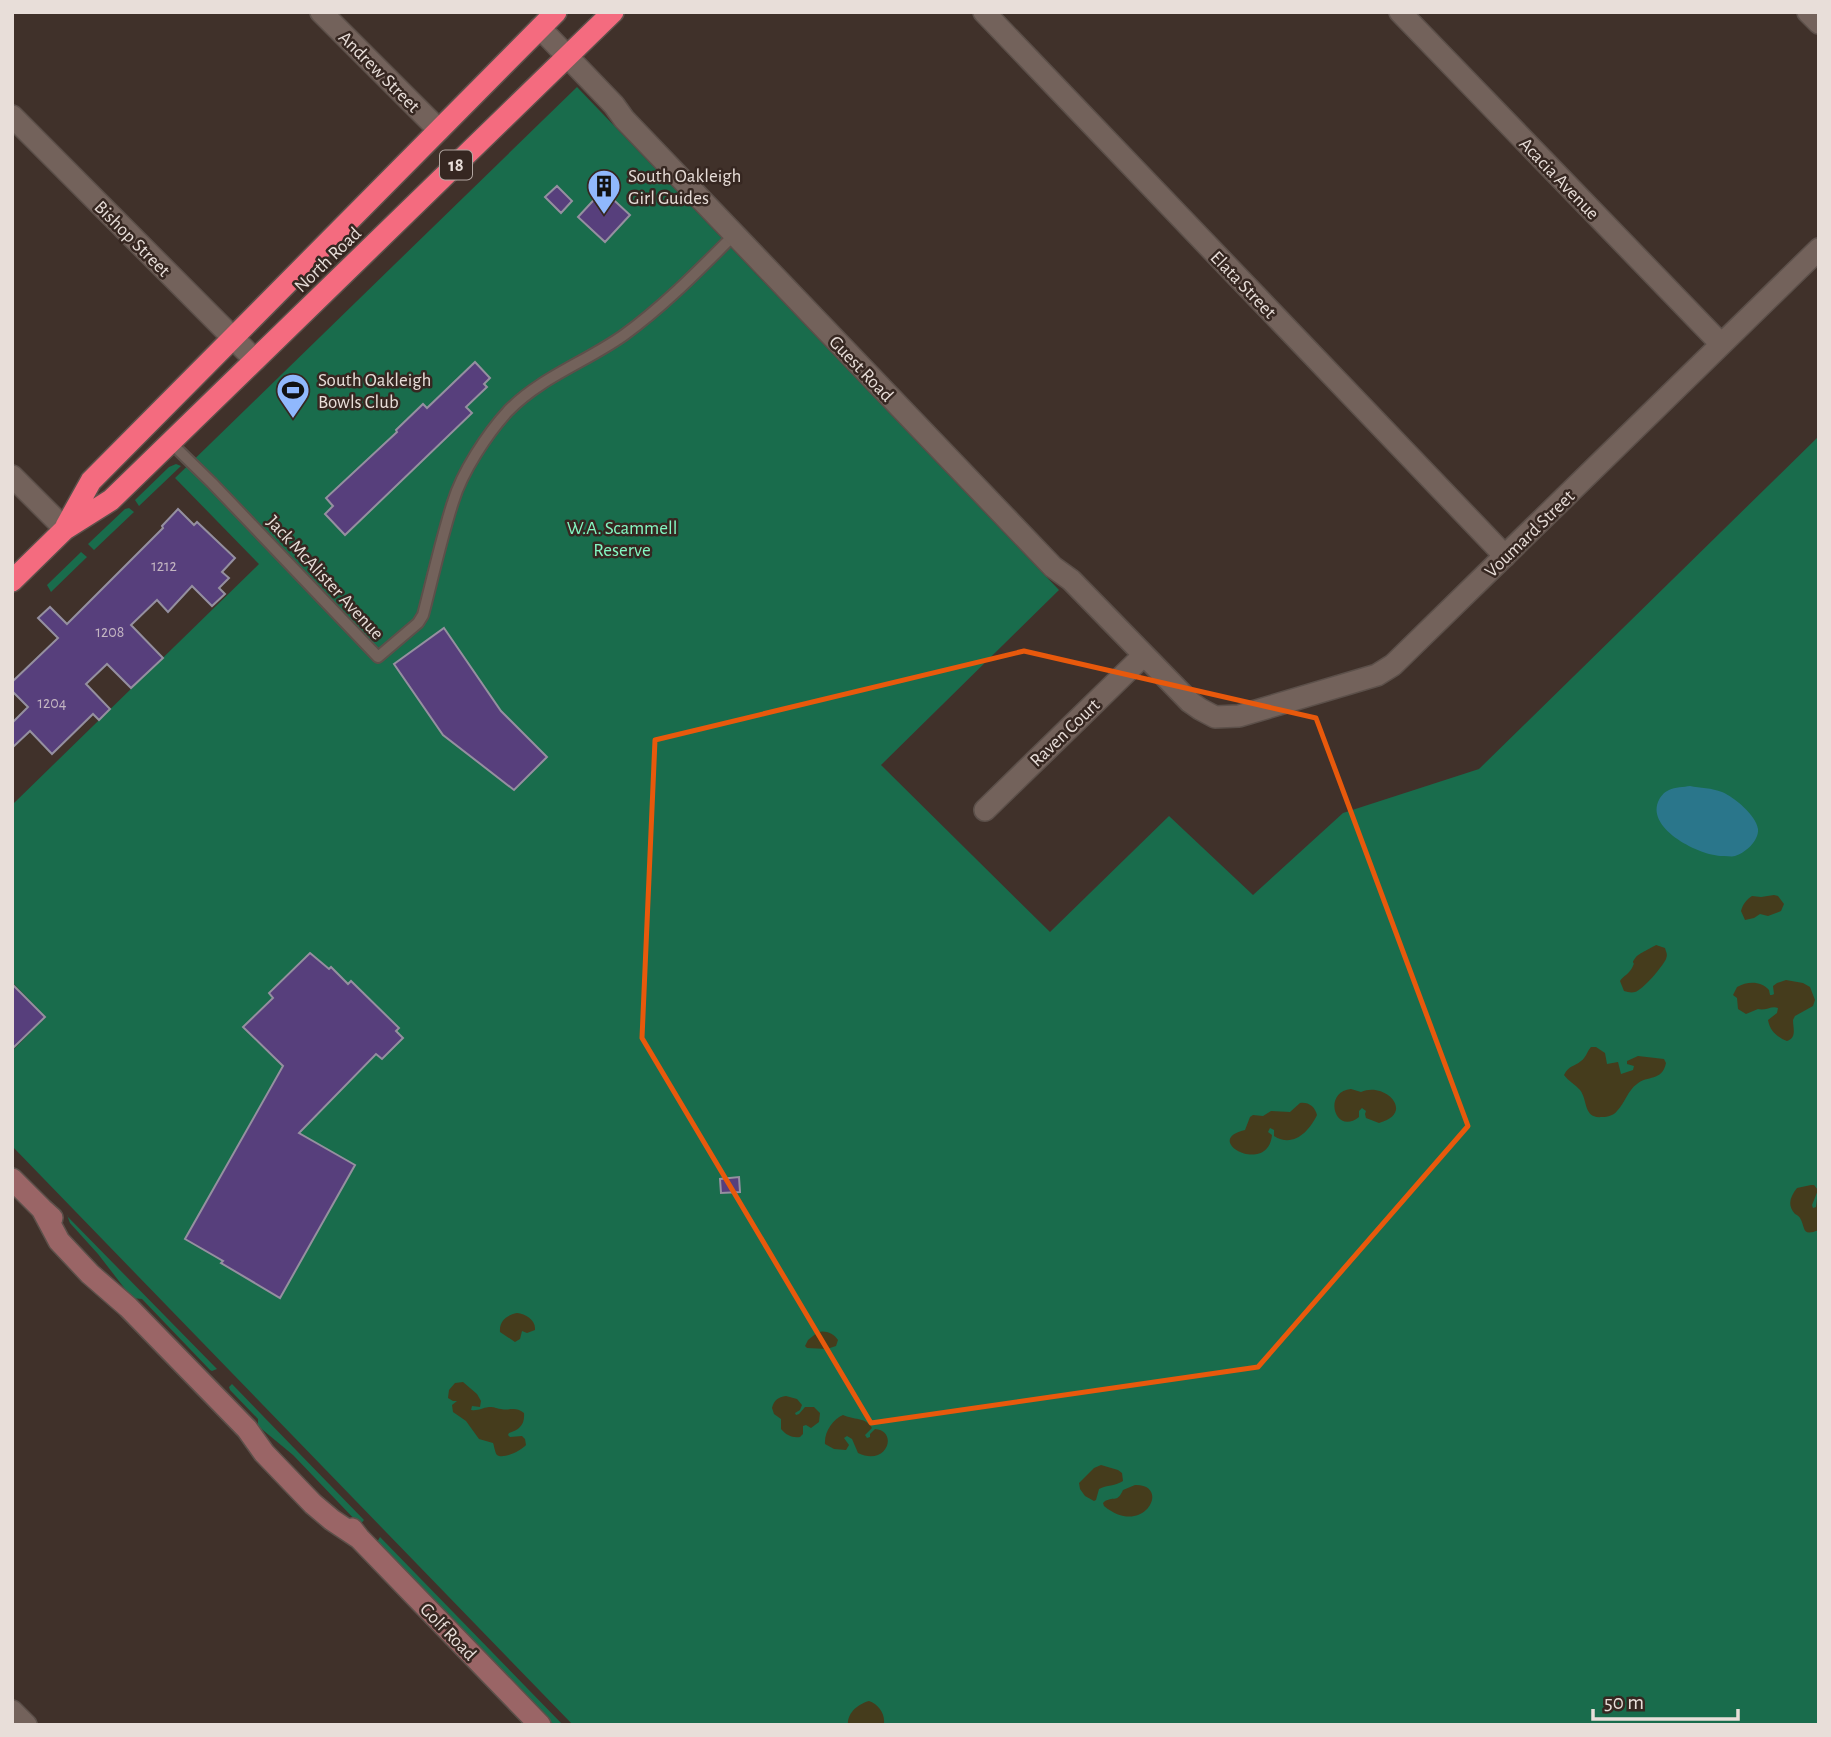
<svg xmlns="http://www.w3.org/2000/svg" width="1831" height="1737" font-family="'Alegreya Sans',sans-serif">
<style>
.green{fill:#196c4c}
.sand{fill:#453c1c}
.water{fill:#2a768b}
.building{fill:#573f7c;stroke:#9590a0;stroke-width:2}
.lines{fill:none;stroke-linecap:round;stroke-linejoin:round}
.lane-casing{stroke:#5c504a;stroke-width:14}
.street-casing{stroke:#5c504a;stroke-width:24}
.secondary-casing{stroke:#5c504a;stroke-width:24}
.highway-casing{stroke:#5c504a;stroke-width:24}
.lane{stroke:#73625b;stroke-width:10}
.street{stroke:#73625b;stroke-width:21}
.secondary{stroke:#9a6566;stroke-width:21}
.highway{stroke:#f46b7f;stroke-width:21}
.marked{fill:none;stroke:#e8590c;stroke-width:5;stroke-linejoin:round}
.labels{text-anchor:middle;stroke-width:5;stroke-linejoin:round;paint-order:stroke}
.number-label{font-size:16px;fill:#c4b6c2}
.shield{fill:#362721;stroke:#b3a7a2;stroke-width:2}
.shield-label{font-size:18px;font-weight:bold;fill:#e8ded9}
.street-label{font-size:19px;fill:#e8ded9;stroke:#362721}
.poi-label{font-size:19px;fill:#e8ded9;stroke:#362721;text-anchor:start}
.park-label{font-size:19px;fill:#84f7c2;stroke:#362721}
</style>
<rect width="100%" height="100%" fill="#40312a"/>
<path class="green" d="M577 87 1059 590 881 765 1050 932 1169 816 1253 895 1343 813 1479 769 1819 436V1725H573L12 1146V1051L46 1017 12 982V805L259 564 175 478Z
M176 464 181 466 139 506 135 500 169 467Z
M129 508 134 512 94 550 88 544 125 509Z
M81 552 87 557 51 592 47 585Z
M67 1215V1216L217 1369 212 1371 210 1370 142 1299 132 1298 98 1254 70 1223Z
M232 1384 364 1520 360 1525 293 1455 258 1426V1419L230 1390 229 1387Z
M380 1537 563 1725H554L377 1542Z"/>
<path class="sand" d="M1774 895 1778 896 1784 904 1781 911 1768 916 1760 914 1754 918 1745 920 1741 911C1743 904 1746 900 1752 896L1761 897Z
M1656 945 1665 948C1666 952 1668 954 1666 959 1663 966 1643 990 1635 992 1631 993 1628 992 1624 991L1620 981C1623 976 1629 974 1632 968 1637 959 1629 966 1636 957 1638 954 1653 947 1656 945Z
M1786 980 1803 983 1810 987 1815 1000 1813 1006 1795 1016 1793 1020C1793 1028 1797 1038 1787 1041 1777 1037 1770 1031 1768 1020L1777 1013 1778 1008C1772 1005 1766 1011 1758 1009L1746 1014 1738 1009 1737 998 1733 995 1737 987C1748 981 1761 981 1769 990L1770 995H1772L1774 994 1773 986 1777 983Z
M1591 1047H1596L1605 1053 1607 1064 1618 1062 1621 1074 1633 1070 1634 1066 1627 1064V1061L1638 1056 1664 1059 1666 1063C1662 1082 1647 1075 1637 1084 1628 1090 1625 1103 1617 1111 1614 1115 1608 1117 1602 1117 1583 1119 1588 1100 1580 1090 1575 1084 1568 1081 1564 1075 1569 1065 1574 1067 1581 1061 1586 1058 1587 1051 1591 1047Z
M1351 1089 1361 1092C1385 1081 1416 1113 1379 1123L1366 1118 1365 1114 1366 1111 1362 1108 1359 1111V1117C1335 1136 1322 1092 1351 1089Z
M1300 1103C1309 1102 1315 1107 1317 1115 1309 1132 1293 1148 1274 1136V1130L1270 1128 1268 1132 1272 1135C1268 1177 1200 1140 1245 1130L1250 1117 1253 1115 1263 1116 1271 1111 1290 1112Z
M1811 1185H1814L1818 1190 1812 1205 1813 1208 1816 1207 1817 1199 1819 1197V1230C1801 1237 1806 1228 1800 1218 1799 1216 1797 1215 1795 1214 1787 1205 1790 1197 1797 1188Z
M517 1313C526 1314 536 1320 535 1330L527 1333 522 1331 520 1339 515 1342 500 1332C499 1321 507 1315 517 1313Z
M818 1332C825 1330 834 1333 838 1340L836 1346 827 1349 807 1348 805 1346 808 1340Z
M463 1382 477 1394 481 1401 480 1407 472 1406 471 1410C479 1411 481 1408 489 1407 496 1407 494 1408 501 1409 510 1411 515 1406 524 1413 525 1425 519 1430 509 1433L508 1435 510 1437 522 1436 525 1439 526 1445C522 1450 503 1460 497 1455 495 1453 494 1445 493 1443L479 1439 466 1421 453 1412 452 1405 457 1401H453L448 1398 449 1390 455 1383Z
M786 1396 797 1399 802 1405 800 1410 795 1413 796 1415 799 1414 805 1407H814L820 1413 819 1422 811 1428 806 1425 803 1426V1434L800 1437C792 1438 786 1435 781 1429V1419L774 1414 772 1408C774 1400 778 1397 786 1396Z
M843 1415C853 1420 866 1417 872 1428L865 1435 867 1438 870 1437V1434L875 1429C899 1431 887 1467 858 1453L852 1439 847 1436 844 1438 849 1445 846 1450 834 1449 825 1444C824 1432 833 1419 843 1415Z
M1101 1465 1118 1470 1122 1473 1123 1481C1116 1486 1106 1485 1099 1489L1096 1500 1094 1501 1085 1496 1080 1489 1079 1483 1094 1468Z
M1135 1485C1172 1484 1144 1539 1104 1506L1103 1503 1105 1501C1115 1496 1117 1503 1123 1490Z
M869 1701C878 1704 885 1713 884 1723L886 1725H848C847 1713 858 1704 869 1701Z"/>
<path class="water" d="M1690 786C1700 788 1712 788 1722 792 1734 797 1756 815 1758 829 1759 841 1745 853 1735 856 1732 857 1728 856 1724 856 1702 857 1647 830 1658 802 1660 797 1664 792 1669 790 1675 787 1684 787 1690 786Z"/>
<path class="building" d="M557 186 572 201 561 213 545 197Z
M603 190 630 215 605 242 578 217Z
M475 362 490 378 484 384 487 387 466 407 472 413 345 535 325 514 333 506 326 498 397 432 396 430 423 404 427 408Z
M178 509 194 525 197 522 235 558 222 572 229 578 219 588 225 594 212 606 192 586 168 612 157 600 131 625 163 658 131 688 107 664 86 684 110 709 99 720 93 714 52 754 30 731 12 748V723L28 707 12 691V682L58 638 38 618 50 607 67 624 163 528 162 526Z
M444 628 501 711 547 757 514 790 443 735 394 664Z
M310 953 329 969 331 967 348 984 351 981 399 1028 396 1031 403 1038 382 1059 376 1054 299 1133 355 1165 280 1298 221 1263 223 1261 185 1239 283 1066 243 1027 273 998 269 993Z
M12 984 45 1017 12 1049Z
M739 1177 740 1192 721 1193 720 1179Z"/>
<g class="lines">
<defs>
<path id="lane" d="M170 442 212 483 378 657 418 623 423 615C433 577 441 539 453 502 462 472 487 434 508 411 541 377 586 362 624 335 664 306 699 270 734 235"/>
<path id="street" d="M321 12 439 130
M984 12 1505 556
M1400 12 1721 344
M1808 12 1819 23
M540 28 614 105 624 119 1053 567 1071 580 1190 702 1200 709 1215 717 1239 716 1377 675 1393 665 1819 249
M12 116 255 360
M12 476 65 529
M985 810 1144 655
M12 1711 26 1725"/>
<path id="secondary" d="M12 1179 42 1209 52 1218
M42 1209 59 1241 90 1274 128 1307 247 1429 264 1453 313 1504 332 1520 359 1538
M352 1529 359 1538 540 1725"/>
<path id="highway" d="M66 526 91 481 556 12
M12 581 65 529 111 500 613 12"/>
</defs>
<use href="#lane" class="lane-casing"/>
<use href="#street" class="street-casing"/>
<use href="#secondary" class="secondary-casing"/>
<use href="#highway" class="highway-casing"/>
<use href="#lane" class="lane"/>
<use href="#street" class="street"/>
<use href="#secondary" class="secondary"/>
<use href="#highway" class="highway"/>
</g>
<path class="marked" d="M1024 651 1316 718 1468 1126 1258 1367 871 1423 642 1038 655 740Z"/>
<defs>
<symbol id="building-pin" viewBox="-11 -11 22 30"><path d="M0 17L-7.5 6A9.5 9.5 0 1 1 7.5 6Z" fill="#90b8fd" stroke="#362721"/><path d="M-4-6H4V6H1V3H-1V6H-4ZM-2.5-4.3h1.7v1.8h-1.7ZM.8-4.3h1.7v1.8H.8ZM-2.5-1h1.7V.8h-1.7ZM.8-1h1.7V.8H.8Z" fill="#111"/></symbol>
<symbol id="stadium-pin" viewBox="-11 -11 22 30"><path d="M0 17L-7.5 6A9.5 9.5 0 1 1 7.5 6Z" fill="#90b8fd" stroke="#362721"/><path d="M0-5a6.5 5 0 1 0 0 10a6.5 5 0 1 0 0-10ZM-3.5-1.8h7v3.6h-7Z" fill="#111"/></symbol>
</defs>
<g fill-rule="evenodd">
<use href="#building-pin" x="585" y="167" width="38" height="52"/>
<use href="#stadium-pin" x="274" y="371" width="38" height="52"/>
</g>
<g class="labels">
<g class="number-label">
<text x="164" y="571">1212</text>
<text x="110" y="637">1208</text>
<text x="52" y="708">1204</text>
</g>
<rect class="shield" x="440" y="150.5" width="32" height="29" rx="5"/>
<g class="shield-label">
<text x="456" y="171">18</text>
</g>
<g class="street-label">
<text transform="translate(380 71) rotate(45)" y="7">Andrew Street</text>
<text transform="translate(1560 178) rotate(46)" y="7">Acacia Avenue</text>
<text transform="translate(133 238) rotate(45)" y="7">Bishop Street</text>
<text transform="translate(327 259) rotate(-44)" y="7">North Road</text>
<text transform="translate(1244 284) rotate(46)" y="7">Elata Street</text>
<text transform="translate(862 368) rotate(46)" y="7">Guest Road</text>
<text transform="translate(1529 533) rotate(-44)" y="7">Voumard Street</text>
<text transform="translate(326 577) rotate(47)" y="7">Jack McAlister Avenue</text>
<text transform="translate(1064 732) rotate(-44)" y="7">Raven Court</text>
<text transform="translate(449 1631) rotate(46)" y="7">Golf Road</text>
</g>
<g class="poi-label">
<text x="628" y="182">South Oakleigh<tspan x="628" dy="22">Girl Guides</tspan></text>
<text x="318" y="386">South Oakleigh<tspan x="318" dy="22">Bowls Club</tspan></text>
</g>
<g class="park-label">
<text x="622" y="534">W.A. Scammell<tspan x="622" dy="22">Reserve</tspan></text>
</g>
</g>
<rect width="1831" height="1737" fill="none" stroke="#e8ded9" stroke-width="28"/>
<path d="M1593 1709v10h145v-10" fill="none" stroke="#e8ded9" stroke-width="3.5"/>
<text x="1604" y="1709" font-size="21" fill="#e8ded9" stroke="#362721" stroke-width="5" paint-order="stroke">50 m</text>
</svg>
